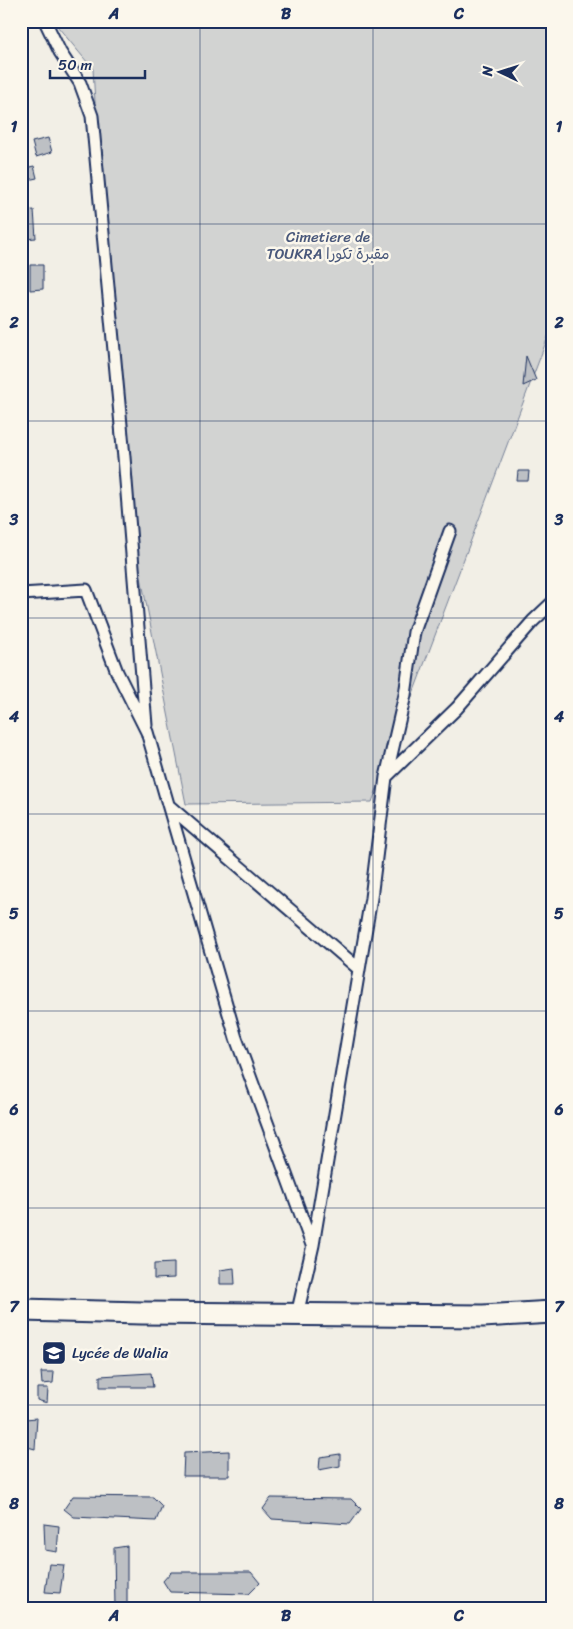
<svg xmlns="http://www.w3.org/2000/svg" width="573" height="1629" font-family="Sriracha,'Playpen Sans Arabic',sans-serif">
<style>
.green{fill:#d2d3d2;stroke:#768198}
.building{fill:#bdc0c4;stroke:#1b2f5e}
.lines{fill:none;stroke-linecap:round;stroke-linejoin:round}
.street-casing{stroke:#1b2f5e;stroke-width:15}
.highway-casing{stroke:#1b2f5e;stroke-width:25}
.street{stroke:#fbf7ec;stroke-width:11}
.highway{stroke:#fbf7ec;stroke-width:21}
.grid{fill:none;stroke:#1b2f5e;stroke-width:1;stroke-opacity:0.55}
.labels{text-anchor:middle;stroke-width:5;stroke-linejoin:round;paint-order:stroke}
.park-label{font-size:15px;fill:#49587b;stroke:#fbf7ec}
.poi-label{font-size:15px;fill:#1b2f5e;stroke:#fbf7ec;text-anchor:start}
.neatline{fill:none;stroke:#1b2f5e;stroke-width:2}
.grid-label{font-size:16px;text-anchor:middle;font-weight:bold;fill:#1b2f5e}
</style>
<rect width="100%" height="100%" fill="#f2efe6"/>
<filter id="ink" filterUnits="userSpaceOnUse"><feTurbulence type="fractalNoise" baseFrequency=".02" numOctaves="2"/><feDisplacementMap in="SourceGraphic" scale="10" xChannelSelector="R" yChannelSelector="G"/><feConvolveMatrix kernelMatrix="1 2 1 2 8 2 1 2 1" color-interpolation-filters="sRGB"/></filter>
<g filter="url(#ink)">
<path class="green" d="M53 21H552V326L372 802 186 804 116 451 93 69Z"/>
<path class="building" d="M48 138 52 152 36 157 32 142Z
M34 166 37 178 23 181 21 169Z
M34 210 36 238 24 239 23 211Z
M30 265H43V289L30 290Z
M526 356 536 380 523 386Z
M518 471H529L528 481H517Z
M174 1263V1278L154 1279V1264Z
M234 1268 235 1284H220V1270Z
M41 1372H54L53 1383 42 1384Z
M151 1373 153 1387H100V1376Z
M37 1388H48L47 1403 37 1400Z
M37 1418 35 1449 24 1446 25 1419Z
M229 1451V1476H183L184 1453Z
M340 1454V1466L319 1470 320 1457Z
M73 1496 153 1497 162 1506 156 1521 74 1517 64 1509Z
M271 1498 351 1499 361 1509 350 1524 272 1519 263 1509Z
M44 1524 59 1526 57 1552 45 1550Z
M127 1546V1608H115L114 1548Z
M49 1564 64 1565 60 1593 45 1592Z
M171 1572H251L260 1583 249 1594 170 1592 163 1581Z"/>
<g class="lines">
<defs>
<path id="street" d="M45 21 60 52 80 83 92 116 124 457 146 725
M21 594 86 590 117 672 147 732 236 1038 312 1245
M386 777 457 708 533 621 552 603
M169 806 359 969
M297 1315 313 1245 371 898 386 777 405 695 414 632 450 531"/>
<path id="highway" d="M21 1310 142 1313 483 1316 552 1312"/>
</defs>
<use href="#street" class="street-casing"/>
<use href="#highway" class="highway-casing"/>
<use href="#street" class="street"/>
<use href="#highway" class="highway"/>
</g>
</g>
<path class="grid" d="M200 21V1608M373 21V1608M21 224H552M21 421H552M21 618H552M21 814H552M21 1011H552M21 1208H552M21 1405H552"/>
<defs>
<symbol id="school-square" viewBox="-11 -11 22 22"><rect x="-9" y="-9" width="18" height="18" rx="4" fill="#1b2f5e" stroke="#fbf7ec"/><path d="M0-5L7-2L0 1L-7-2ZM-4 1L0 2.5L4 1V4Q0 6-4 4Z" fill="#fff"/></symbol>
</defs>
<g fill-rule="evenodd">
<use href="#school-square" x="40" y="1339" width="28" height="28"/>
</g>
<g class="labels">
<g class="park-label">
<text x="328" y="242">Cimetiere de<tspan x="328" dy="17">TOUKRA مقبرة تكورا</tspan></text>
</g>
<g class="poi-label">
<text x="72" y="1358">Lycée de Walia</text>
</g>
</g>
<rect width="573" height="1629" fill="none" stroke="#fbf7ec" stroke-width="55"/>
<g transform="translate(500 72) rotate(274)" stroke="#fbf7ec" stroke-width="4" paint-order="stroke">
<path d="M0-4L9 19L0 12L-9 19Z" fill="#1b2f5e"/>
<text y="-8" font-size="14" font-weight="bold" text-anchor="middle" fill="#1b2f5e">N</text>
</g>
<path d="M50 70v8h95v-8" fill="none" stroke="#1b2f5e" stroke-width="2.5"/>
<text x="58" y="70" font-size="15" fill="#1b2f5e" stroke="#fbf7ec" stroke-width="4" paint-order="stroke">50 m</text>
<rect x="28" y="28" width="518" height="1574" class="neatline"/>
<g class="grid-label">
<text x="114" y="19">A</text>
<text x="286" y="19">B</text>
<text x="459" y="19">C</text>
<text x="14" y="132">1</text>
<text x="559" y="132">1</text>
<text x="14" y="328">2</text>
<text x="559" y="328">2</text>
<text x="14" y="525">3</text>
<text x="559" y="525">3</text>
<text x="14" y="722">4</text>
<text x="559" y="722">4</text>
<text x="14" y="919">5</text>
<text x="559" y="919">5</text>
<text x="14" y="1115">6</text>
<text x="559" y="1115">6</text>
<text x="14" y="1312">7</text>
<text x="559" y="1312">7</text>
<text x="14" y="1509">8</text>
<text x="559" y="1509">8</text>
<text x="114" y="1621">A</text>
<text x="286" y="1621">B</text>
<text x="459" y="1621">C</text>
</g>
</svg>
